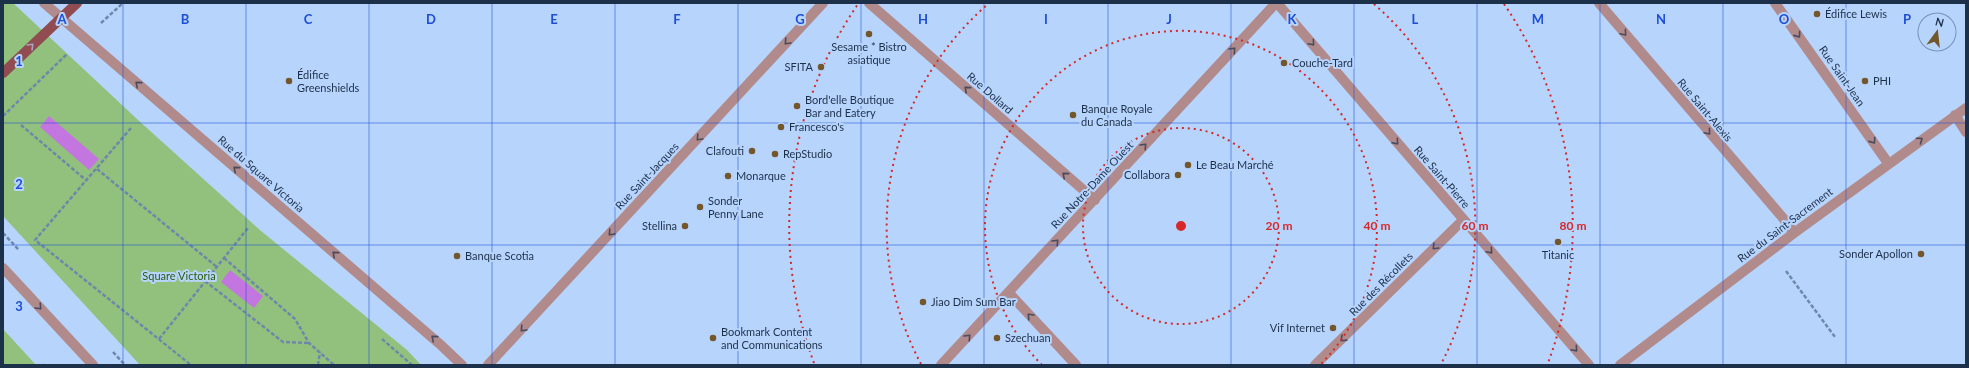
<svg xmlns="http://www.w3.org/2000/svg" width="1969" height="368" font-family="Lato,sans-serif">
<style>
.green{fill:#91c17c}
.water{fill:#c476e0}
.lines{fill:none;stroke-linecap:round;stroke-linejoin:round}
.path{stroke:#6f88aa;stroke-width:2.5;stroke-dasharray:4 2;stroke-linecap:butt}
.minor{stroke:#b18a8b;stroke-width:10}
.major{stroke:#904c50;stroke-width:10}
.oneway{stroke:#494b5e}
.oneway2{stroke:#a9a4c0}
.grid{fill:none;stroke:#1d4ed8;stroke-width:1;stroke-opacity:0.55}
.ring{fill:none;stroke:#d62828;stroke-width:2;stroke-dasharray:2 4}
.poi-dot{fill:#73562a;stroke:#b7d4fd;stroke-width:1.5}
.labels{text-anchor:middle;stroke-width:4;stroke-linejoin:round;paint-order:stroke}
.poi-label{font-size:11px;fill:#1d304a;stroke:#b7d4fd;text-anchor:start}
.street-label{font-size:11px;fill:#1d304a;stroke:#b7d4fd}
.park-label{font-size:11px;fill:#2a5b0a;stroke:#b7d4fd}
.grid-label{font-size:13px;text-anchor:middle;font-weight:bold;fill:#1d4ed8;stroke:#b7d4fd;stroke-width:4;stroke-linejoin:round;paint-order:stroke}
.centre{fill:#d62828;stroke:#b7d4fd;stroke-width:2}
.ring-label{font-size:12px;text-anchor:middle;font-weight:bold;fill:#d62828;stroke:#b7d4fd;stroke-width:4;stroke-linejoin:round;paint-order:stroke}
</style>
<rect width="100%" height="100%" fill="#b7d4fd"/>
<path class="green" d="M3 3H13L138 120 261 231 407 350 421 365H140L3 216Z
M3 329 36 365H3Z"/>
<path class="water" d="M49 116 99 159 89 170 40 127Z
M230 270 263 296 254 308 221 282Z"/>
<g class="lines">
<path class="path" d="M101 23 123 3
M3 116 67 54
M21 125 87 181
M131 128 35 240 191 365
M97 169 217 267
M3 233 19 250
M224 258 295 319 309 343 334 365
M1786 271 1835 337
M205 281 283 342 309 343
M159 339 248 228
M382 339 412 365
M113 352 125 365
M44 365H45
M318 365 320 352"/>
<path class="minor" d="M44 3 442 346 462 365
M869 3 1095 200
M1277 3 1589 365
M1599 3 1783 218 1794 233
M1775 3 1888 163
M1955 115 1966 132
M3 268 93 365
M1009 293 1076 365
M488 365 823 3
M941 365 1276 3
M1315 365 1463 220
M1620 365 1794 233 1966 108"/>
<path class="major" d="M3 73 77 3"/>
</g>
<defs><path id="oneway-chevron" d="M-2-3.5L2.5 0L-2 3.5" fill="none" stroke-width="1.6" stroke-linecap="round" stroke-linejoin="round"/></defs>
<g class="oneway">
<use href="#oneway-chevron" transform="translate(1624 33) rotate(50)"/>
<use href="#oneway-chevron" transform="translate(1798 35) rotate(55)"/>
<use href="#oneway-chevron" transform="translate(787 42) rotate(133)"/>
<use href="#oneway-chevron" transform="translate(1312 43) rotate(49)"/>
<use href="#oneway-chevron" transform="translate(1233 50) rotate(-47)"/>
<use href="#oneway-chevron" transform="translate(138 84) rotate(-139)"/>
<use href="#oneway-chevron" transform="translate(967 89) rotate(-139)"/>
<use href="#oneway-chevron" transform="translate(1708 132) rotate(50)"/>
<use href="#oneway-chevron" transform="translate(699 138) rotate(133)"/>
<use href="#oneway-chevron" transform="translate(1920 140) rotate(-35)"/>
<use href="#oneway-chevron" transform="translate(1873 141) rotate(55)"/>
<use href="#oneway-chevron" transform="translate(1396 142) rotate(49)"/>
<use href="#oneway-chevron" transform="translate(1144 146) rotate(-47)"/>
<use href="#oneway-chevron" transform="translate(236 169) rotate(-139)"/>
<use href="#oneway-chevron" transform="translate(1065 175) rotate(-139)"/>
<use href="#oneway-chevron" transform="translate(611 233) rotate(133)"/>
<use href="#oneway-chevron" transform="translate(1056 242) rotate(-47)"/>
<use href="#oneway-chevron" transform="translate(1435 247) rotate(135)"/>
<use href="#oneway-chevron" transform="translate(1490 251) rotate(49)"/>
<use href="#oneway-chevron" transform="translate(335 254) rotate(-139)"/>
<use href="#oneway-chevron" transform="translate(39 307) rotate(47)"/>
<use href="#oneway-chevron" transform="translate(1030 316) rotate(-133)"/>
<use href="#oneway-chevron" transform="translate(523 329) rotate(133)"/>
<use href="#oneway-chevron" transform="translate(968 337) rotate(-47)"/>
<use href="#oneway-chevron" transform="translate(434 338) rotate(-139)"/>
<use href="#oneway-chevron" transform="translate(1343 339) rotate(136)"/>
<use href="#oneway-chevron" transform="translate(1575 349) rotate(49)"/>
</g>
<use class="oneway2" href="#oneway-chevron" transform="translate(31 46) rotate(-45)"/>
<path class="grid" d="M123 3V365M246 3V365M369 3V365M492 3V365M615 3V365M738 3V365M861 3V365M984 3V365M1108 3V365M1231 3V365M1354 3V365M1477 3V365M1600 3V365M1723 3V365M1846 3V365M3 123H1966M3 245H1966"/>
<g class="ring">
<circle cx="1181" cy="226" r="98"/>
<path d="M1042 365A196 196 0 1 1 1320 365"/>
<path d="M921 364A294 294 0 0 1 988 4M1374 4A294 294 0 0 1 1441 364"/>
<path d="M814 363A392 392 0 0 1 858 4M1504 4A392 392 0 0 1 1548 363"/>
</g>
<g class="poi-dot">
<circle cx="1817" cy="14" r="4"/>
<circle cx="869" cy="34" r="4"/>
<circle cx="1284" cy="63" r="4"/>
<circle cx="821" cy="67" r="4"/>
<circle cx="289" cy="81" r="4"/>
<circle cx="1865" cy="81" r="4"/>
<circle cx="797" cy="106" r="4"/>
<circle cx="1073" cy="115" r="4"/>
<circle cx="781" cy="127" r="4"/>
<circle cx="752" cy="151" r="4"/>
<circle cx="775" cy="154" r="4"/>
<circle cx="1188" cy="165" r="4"/>
<circle cx="1178" cy="175" r="4"/>
<circle cx="728" cy="176" r="4"/>
<circle cx="700" cy="207" r="4"/>
<circle cx="685" cy="226" r="4"/>
<circle cx="1558" cy="242" r="4"/>
<circle cx="1921" cy="254" r="4"/>
<circle cx="457" cy="256" r="4"/>
<circle cx="923" cy="302" r="4"/>
<circle cx="1333" cy="328" r="4"/>
<circle cx="713" cy="338" r="4"/>
<circle cx="997" cy="338" r="4"/>
</g>
<g class="labels">
<g class="poi-label">
<text x="1825" y="18">Édifice Lewis</text>
<text x="869" y="51" text-anchor="middle">Sesame * Bistro<tspan x="869" dy="13">asiatique</tspan></text>
<text x="1292" y="67">Couche-Tard</text>
<text x="813" y="71" text-anchor="end">SFITA</text>
<text x="297" y="79">Édifice<tspan x="297" dy="13">Greenshields</tspan></text>
<text x="1873" y="85">PHI</text>
<text x="805" y="104">Bord'elle Boutique<tspan x="805" dy="13">Bar and Eatery</tspan></text>
<text x="1081" y="113">Banque Royale<tspan x="1081" dy="13">du Canada</tspan></text>
<text x="789" y="131">Francesco's</text>
<text x="744" y="155" text-anchor="end">Clafouti</text>
<text x="783" y="158">RepStudio</text>
<text x="1196" y="169">Le Beau Marché</text>
<text x="1170" y="179" text-anchor="end">Collabora</text>
<text x="736" y="180">Monarque</text>
<text x="708" y="205">Sonder<tspan x="708" dy="13">Penny Lane</tspan></text>
<text x="677" y="230" text-anchor="end">Stellina</text>
<text x="1913" y="258" text-anchor="end">Sonder Apollon</text>
<text x="1558" y="259" text-anchor="middle">Titanic</text>
<text x="465" y="260">Banque Scotia</text>
<text x="931" y="306">Jiao Dim Sum Bar</text>
<text x="1325" y="332" text-anchor="end">Vif Internet</text>
<text x="721" y="336">Bookmark Content<tspan x="721" dy="13">and Communications</tspan></text>
<text x="1005" y="342">Szechuan</text>
</g>
<g class="street-label">
<text transform="translate(1842 76) rotate(55)" y="4">Rue Saint-Jean</text>
<text transform="translate(990 93) rotate(41)" y="4">Rue Dollard</text>
<text transform="translate(1705 110) rotate(50)" y="4">Rue Saint-Alexis</text>
<text transform="translate(261 174) rotate(41)" y="4">Rue du Square Victoria</text>
<text transform="translate(647 176) rotate(-47)" y="4">Rue Saint-Jacques</text>
<text transform="translate(1442 177) rotate(49)" y="4">Rue Saint-Pierre</text>
<text transform="translate(1092 185) rotate(-47)" y="4">Rue Notre-Dame Ouest</text>
<text transform="translate(1785 225) rotate(-37)" y="4">Rue du Saint-Sacrement</text>
<text transform="translate(1381 284) rotate(-45)" y="4">Rue des Récollets</text>
</g>
<g class="park-label">
<text x="179" y="280">Square Victoria</text>
</g>
</g>
<g class="grid-label">
<text x="62" y="24">A</text>
<text x="185" y="24">B</text>
<text x="308" y="24">C</text>
<text x="431" y="24">D</text>
<text x="554" y="24">E</text>
<text x="677" y="24">F</text>
<text x="800" y="24">G</text>
<text x="923" y="24">H</text>
<text x="1046" y="24">I</text>
<text x="1169" y="24">J</text>
<text x="1292" y="24">K</text>
<text x="1415" y="24">L</text>
<text x="1538" y="24">M</text>
<text x="1661" y="24">N</text>
<text x="1784" y="24">O</text>
<text x="1907" y="24">P</text>
<text x="19" y="66">1</text>
<text x="19" y="189">2</text>
<text x="19" y="311">3</text>
</g>
<circle cx="1181" cy="226" r="6" class="centre"/>
<g class="ring-label">
<text x="1279" y="230">20 m</text>
<text x="1377" y="230">40 m</text>
<text x="1475" y="230">60 m</text>
<text x="1573" y="230">80 m</text>
</g>
<rect width="1969" height="368" fill="none" stroke="#1d304a" stroke-width="8"/>
<g transform="translate(1937 32) rotate(15)"><circle r="19" fill="#b7d4fd" stroke="#7992b5"/>
<path d="M0-3L7 15L0 10L-7 15Z" fill="#73562a"/>
<text y="-6" font-size="11" font-weight="bold" text-anchor="middle" fill="#1d304a">N</text>
</g>
</svg>
